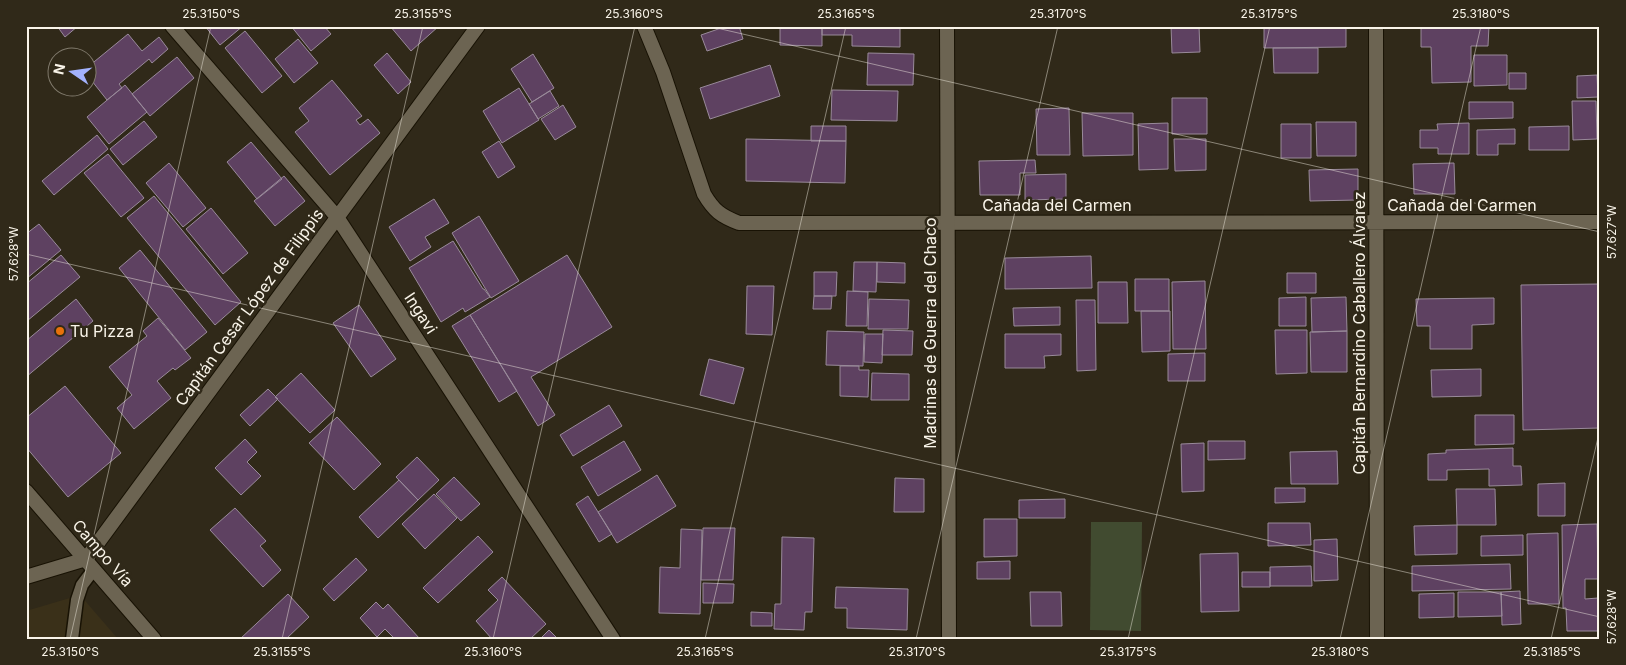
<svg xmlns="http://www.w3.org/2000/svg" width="1626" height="665" font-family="Inter,sans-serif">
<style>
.built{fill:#3a3019}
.green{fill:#414b30}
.building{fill:#5e4161;stroke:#998a9a}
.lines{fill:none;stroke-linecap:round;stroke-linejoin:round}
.service-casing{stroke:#181204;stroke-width:15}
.minor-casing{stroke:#181204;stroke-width:16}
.tertiary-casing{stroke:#181204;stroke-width:16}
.service{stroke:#6c6452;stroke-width:12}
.minor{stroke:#6c6452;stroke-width:14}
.tertiary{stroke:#6c6452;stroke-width:14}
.ticks{fill:none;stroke:#f9f4e9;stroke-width:1;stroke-opacity:0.45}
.food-dot{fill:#e8710a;stroke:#302919;stroke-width:2}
.labels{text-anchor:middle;stroke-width:5;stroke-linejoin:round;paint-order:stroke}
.street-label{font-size:16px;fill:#f9f4e9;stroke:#302919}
.poi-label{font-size:16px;fill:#f9f4e9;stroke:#302919;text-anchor:start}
.neatline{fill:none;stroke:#f9f4e9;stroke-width:2}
.ticks-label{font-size:12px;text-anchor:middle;fill:#f9f4e9}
</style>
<rect width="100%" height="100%" fill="#302919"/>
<path class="built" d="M80 595 118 639H26V611Z"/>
<path class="green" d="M1091 522H1142L1141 631 1090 630Z"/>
<path class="building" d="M57 26H78L65 37Z
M205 26H243L220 45Z
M291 26H324L331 34 311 51Z
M390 26H439L411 51Z
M727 26H739L743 39 707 51 701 35Z
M780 26H822V46L780 45Z
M822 26H900V47L852 46V35H822Z
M1171 26H1199L1200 52 1172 53Z
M1264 26H1346V47L1264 48Z
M1421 26H1489L1488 46H1471V82L1432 83 1431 47H1421Z
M245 31 282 76 262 93 225 48Z
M128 34 142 51 159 37 168 49 152 63 149 59 119 84 122 88 107 100 88 76V73L91 69 89 66Z
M298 39 318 63 294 83 275 59Z
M1273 48H1318V73H1274Z
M387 53 411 82 398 94 374 65Z
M868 53 914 54 913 85H867Z
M533 54 554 88 532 102 511 69Z
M1474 55H1507V85L1474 86Z
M177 57 194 78 150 116 132 94Z
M770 65 780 96 710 119 700 88Z
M1509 73H1526V89H1509Z
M1597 75 1598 97 1577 98V76Z
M332 80 362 116 356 120 360 125 368 119 380 133 330 175 295 132 309 121 299 108Z
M125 85 147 112 109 144 87 117Z
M519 88 539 120 502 143 483 111Z
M832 90 898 91 897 121 831 120Z
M550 91 559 106 538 119 529 104Z
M1172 98H1207V134H1172Z
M1572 101H1596L1597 139 1573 140Z
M1469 102H1513V118L1469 119Z
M563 105 576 127 555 140 541 119Z
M1069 108 1070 155H1037L1036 109Z
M1082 113H1133V155L1083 156Z
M144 121 157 137 123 165 110 149Z
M1316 122H1356V156H1317Z
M1168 123V169L1139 170 1138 124Z
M1469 123V154H1438V148H1420V130H1438L1437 124Z
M1281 124H1311V158H1281Z
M811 126H846V141H811Z
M1569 126V150H1529V127Z
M1515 129V144H1498V155H1477V130Z
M97 135 108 149 54 195 42 181Z
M746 139 846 141 845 183 746 181Z
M1174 139H1206V170L1175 171Z
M499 141 515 167 498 178 482 152Z
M251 142 282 179 257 199 227 162Z
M108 154 144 198 121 217 84 173Z
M1035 160 1036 173H1020V195H980L979 161Z
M169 163 206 208 183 227 146 183Z
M1454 163 1455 194H1414L1413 164Z
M1358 169V200L1310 201 1309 170Z
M1066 174V199L1025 200V175Z
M284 176 305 201 275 226 254 201Z
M154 196 241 302 215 325 127 218Z
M434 199 449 223 425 237 431 247 410 261 389 227Z
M211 208 248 253 223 274 186 229Z
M479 216 519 281 491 298 452 233Z
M39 224 61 250 26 279V234Z
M453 241 483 289H484L490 297 465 312 463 308 441 322 409 268Z
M140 250 207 332 185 350 119 268Z
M61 255 80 277 27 321 26 284Z
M567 255 612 327 531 377 555 415 538 426 470 315Z
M1091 256 1092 288 1005 289V258Z
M854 262H877L876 292 853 291Z
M877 262 905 263V283L877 282Z
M814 272H837L836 296H814Z
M1287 273H1316V293H1287Z
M1135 279H1169V311H1135Z
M1205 281 1206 349H1173L1172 282Z
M1098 282H1127L1128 323H1098Z
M1600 284V428L1523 430 1521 285Z
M747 286H774L772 335 746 334Z
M847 291 868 292 867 326H846Z
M814 296H832L831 309H813Z
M1306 297V326H1279V298Z
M1346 297 1347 331 1312 332 1311 298Z
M1494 298V324L1472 325V349H1430V326H1417L1416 299Z
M76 299 93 321 26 377V341Z
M869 299 909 300 908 329H868Z
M1076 300H1095L1096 370 1077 371Z
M359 305 396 359 371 377 333 323Z
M1060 307V325L1014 326 1013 308Z
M1141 311H1170V351L1142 352Z
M470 315 517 391 499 402 452 326Z
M158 318 191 358 175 370 173 368 157 381 171 398 134 429 117 408 132 395 109 367 147 336 143 331Z
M883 330 913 331 912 355H882Z
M1275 330H1307V373L1276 374Z
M827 331 864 332 863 366 826 365Z
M1347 331V372H1311L1310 332Z
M865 334H883L882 363 864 362Z
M1005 334H1061V355L1044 356 1045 368H1005Z
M1205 353V381H1168V354Z
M709 359 744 368 734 404 700 395Z
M840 366H859V370H869L868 397 840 396Z
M1481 369V396L1432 397 1431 370Z
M301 373 335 410 310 433 275 397Z
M872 373 909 374V400H871Z
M65 386 121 453 68 497 26 447V418Z
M268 389 278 399 250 426 240 415Z
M609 405 622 426 573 456 560 435Z
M1475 415H1514V444L1475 445Z
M337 417 381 464 354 490 309 443Z
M245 439 257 452 247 462 261 476 241 495 215 468Z
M624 441 641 470 598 496 581 467Z
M1208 441H1245V459L1208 460Z
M1204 443V491L1182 492 1181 444Z
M1513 448V466H1521L1522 485 1489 486V469L1447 470V480H1428V454L1446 453V450Z
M1337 451 1338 484H1291L1290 452Z
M417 457 439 480 418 500 396 477Z
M657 475 676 506 617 543 598 512Z
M454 477 480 504 461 521 436 494Z
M895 478 924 479V512H894Z
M399 480 418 500 378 538 359 517Z
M1565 483V516H1538V484Z
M1275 488H1305V502L1275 503Z
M1456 489H1495L1496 525H1457Z
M434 494 457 518 425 549 402 524Z
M588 496 612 534 599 542 576 504Z
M1065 499V518H1019V500Z
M235 508 266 541 260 546 281 570 263 587 210 530Z
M984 519H1017V556L984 557Z
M1268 523H1310L1311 545 1268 546Z
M1597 524 1598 579H1585V599L1598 598 1599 631H1567L1566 608H1563L1562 525Z
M1457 525V554L1415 555 1414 526Z
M703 528H735L733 580H701Z
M681 529 702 530 700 614 659 613 660 567 680 568Z
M1558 533 1559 604H1528L1527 534Z
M1523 535V555L1481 556V536Z
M478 536 493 552 438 603 423 588Z
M782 537 814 538 812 612H805L804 630 774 629 775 604H781Z
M1337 539 1338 580 1314 581V540Z
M1238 553 1239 611 1201 612 1200 554Z
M356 558 367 570 334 601 323 589Z
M1010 561V579H977V562Z
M1510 564 1511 589 1412 591V566Z
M1311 566 1312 586H1270V567Z
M1242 572H1270V587H1242Z
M502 577 546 624 530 639H492L476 621 498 600 488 590Z
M703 583 734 584 733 603H703Z
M836 587 908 589 907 630 847 628V608H835Z
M1520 591 1521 624 1502 625 1501 592Z
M1030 592H1061L1062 626H1031Z
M1458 592H1501L1502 616 1458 617Z
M1454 593V617L1419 618V594Z
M288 594 309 617 286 639H240Z
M376 602 383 609 388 604 420 639H395L385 629 377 637 360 618Z
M751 612 772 613V626H751Z
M549 630 558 639H540Z"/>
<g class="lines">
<defs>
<path id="service" d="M72 639 77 600 82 585 94 569"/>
<path id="minor" d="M172 26 337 217 613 639
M644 26 663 72 704 194C714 211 721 216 739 223L1600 222
M1376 26 1377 639
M26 577 86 559 478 26"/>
<path id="tertiary" d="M947 26 949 639
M26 491 154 639"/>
</defs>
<use href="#service" class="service-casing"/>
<use href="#minor" class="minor-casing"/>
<use href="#tertiary" class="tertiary-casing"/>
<use href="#service" class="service"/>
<use href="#minor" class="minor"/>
<use href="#tertiary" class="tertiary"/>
</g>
<path class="ticks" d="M708 26 1600 232M26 254 1600 617M26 638 28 639M70 639 211 26M282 639 423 26M493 639 635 26M705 639 846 26M916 639 1058 26M1128 639 1270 26M1340 639 1481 26M1551 639 1600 429"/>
<circle class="food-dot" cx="60" cy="331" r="5"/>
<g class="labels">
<g class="street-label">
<text x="1057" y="211">Cañada del Carmen</text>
<text x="1462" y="211">Cañada del Carmen</text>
<text transform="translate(249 307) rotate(-54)" y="6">Capitán Cesar López de Filippis</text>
<text transform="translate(421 313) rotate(57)" y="6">Ingavi</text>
<text transform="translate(930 333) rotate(-90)" y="6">Madrinas de Guerra del Chaco</text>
<text transform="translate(1359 333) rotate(-90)" y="6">Capitán Bernardino Caballero Álvarez</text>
<text transform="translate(103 553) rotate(49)" y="6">Campo Vía</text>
</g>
<g class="poi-label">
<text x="70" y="337">Tu Pizza</text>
</g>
</g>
<rect width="1626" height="665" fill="none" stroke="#302919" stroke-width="55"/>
<g transform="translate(72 72) rotate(283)"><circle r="24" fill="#302919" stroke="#807a6c"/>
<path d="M0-4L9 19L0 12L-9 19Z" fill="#a3b2fd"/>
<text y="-8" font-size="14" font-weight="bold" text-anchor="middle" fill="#f9f4e9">N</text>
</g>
<rect x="28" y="28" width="1570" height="610" class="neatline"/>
<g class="ticks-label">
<text x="211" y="18">25.3150°S</text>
<text x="423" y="18">25.3155°S</text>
<text x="634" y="18">25.3160°S</text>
<text x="846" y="18">25.3165°S</text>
<text x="1058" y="18">25.3170°S</text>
<text x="1269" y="18">25.3175°S</text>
<text x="1481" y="18">25.3180°S</text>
<text transform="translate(1612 232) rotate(-90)" y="4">57.627°W</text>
<text transform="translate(14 254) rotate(-90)" y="4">57.628°W</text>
<text transform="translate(1612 617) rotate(-90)" y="4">57.628°W</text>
<text x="70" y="656">25.3150°S</text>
<text x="282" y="656">25.3155°S</text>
<text x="493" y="656">25.3160°S</text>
<text x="705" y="656">25.3165°S</text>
<text x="917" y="656">25.3170°S</text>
<text x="1128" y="656">25.3175°S</text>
<text x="1340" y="656">25.3180°S</text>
<text x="1552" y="656">25.3185°S</text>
</g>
</svg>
